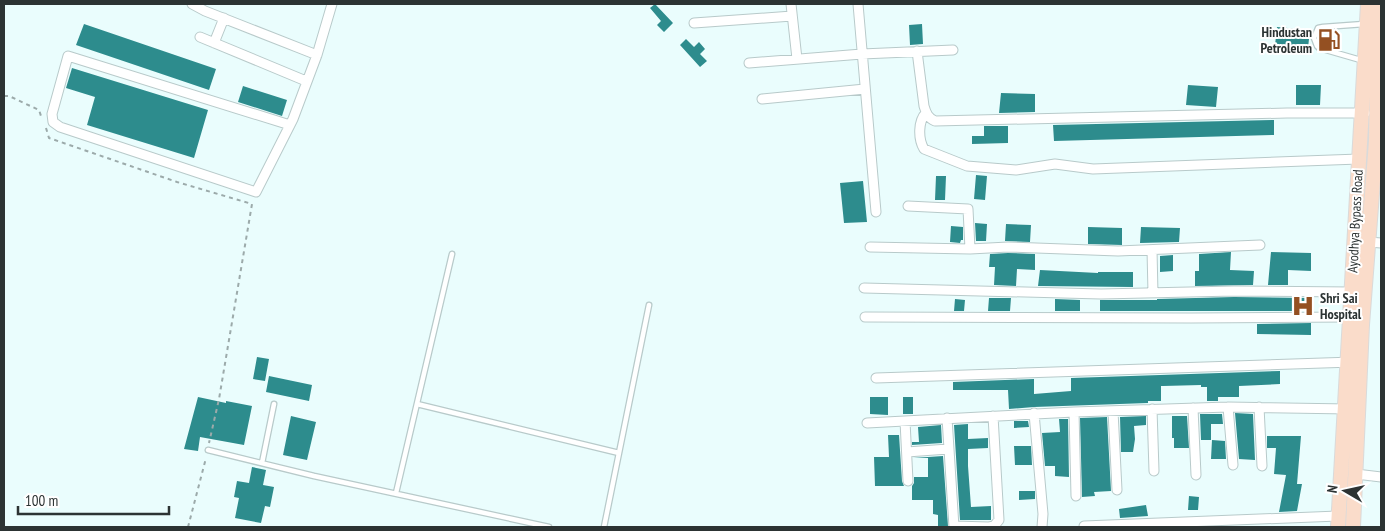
<svg xmlns="http://www.w3.org/2000/svg" width="1385" height="531" font-family="'PT Sans Narrow',sans-serif">
<style>
.building{fill:#2d8c8d}
.lines{fill:none;stroke-linecap:round;stroke-linejoin:round}
.lane-casing{stroke:#b8caca;stroke-width:7}
.street-casing{stroke:#b8caca;stroke-width:11}
.primary-casing{stroke:#d9dada;stroke-width:16}
.path{stroke:#9caaaa;stroke-width:2;stroke-dasharray:4 4;stroke-linecap:butt}
.lane{stroke:#fff;stroke-width:4.5}
.street{stroke:#fff;stroke-width:9}
.primary{stroke:#fadcca;stroke-width:14}
.labels{text-anchor:middle;stroke-width:4;stroke-linejoin:round;paint-order:stroke}
.poi-label{font-size:14px;font-weight:bold;fill:#2c3333;stroke:#fff;text-anchor:end}
.street-label{font-size:14px;fill:#2c3333;stroke:#fff}
</style>
<rect width="100%" height="100%" fill="#eafdfd"/>
<path class="building" d="M655 4 673 23 664 32 657 25 661 21 650 8Z
M84 24 216 69 209 90 76 45Z
M922 24 923 44 910 45 909 25Z
M1277 27 1310 30 1308 48 1275 45Z
M686 39 694 47 699 42 705 49 700 54 707 61 700 67 680 45Z
M72 68 208 110 194 158 87 125 95 97 66 88Z
M1188 85 1218 87 1216 107 1186 105Z
M1296 85H1321L1320 105H1296Z
M243 86 287 100 282 116 238 102Z
M1001 93 1035 94V112L999 113Z
M1274 120V135L1054 141 1053 125Z
M984 126H1008V143L972 144V136H984Z
M976 175 987 176 985 200 974 199Z
M936 176H946L945 200H935Z
M863 181 867 222 844 223 840 183Z
M975 223 987 224 986 241H976Z
M1006 224 1031 225 1030 242 1005 241Z
M951 226 963 227V240H961L960 243 950 242Z
M1088 227 1122 228V245L1088 244Z
M1141 227 1180 228 1179 242 1140 243Z
M1231 252 1230 270 1254 271 1253 285 1195 286V271H1199V254Z
M1271 252 1311 253V271L1288 270V285H1268Z
M1008 253 1035 254V270L1017 269 1016 286 994 285 995 267H989L990 254Z
M1173 255V271L1160 272V256Z
M1040 270 1098 273V272H1133V287L1038 286Z
M1234 297 1309 298V311H1100V300H1157V299Z
M989 298H1011L1010 311H988Z
M955 299 965 300 964 311H954Z
M1055 299 1080 300V311H1055Z
M1311 323V335L1257 334V324Z
M257 357 269 359 265 381 253 379Z
M1280 371V384L1239 386V397H1218V401H1207V387H1201V385L1163 386H1161V401H1148V403L1034 407 1009 409 1008 390H953V382L1034 379V394L1071 391V378Z
M269 376 312 385 309 401 266 392Z
M198 397 226 403V401L252 406 244 445 200 437 198 451 184 449Z
M870 397H888V415L870 414Z
M903 397H913V414H903Z
M1235 413 1253 414 1255 460 1239 459Z
M1200 414H1222L1223 424H1211V440H1201Z
M291 416 316 422 307 460 283 455Z
M1146 416V425L1134 426 1135 439 1133 452H1121L1120 417Z
M1172 416H1187L1189 448H1174V438H1172Z
M1107 417 1111 491 1094 492 1095 496 1082 497 1080 418Z
M1059 419H1068L1069 477 1055 476V466H1045L1042 433 1060 432Z
M1014 421H1028L1029 427 1014 428Z
M968 424V439L988 438V448L968 449V466L971 507 991 506V520H960L954 425Z
M941 425 942 443 912 445V442H919L918 427Z
M888 435H899L902 481 904 486H875L874 457H889Z
M1267 436H1301L1297 484H1302L1297 511 1279 512 1286 475 1274 474 1276 448H1267Z
M1212 440 1225 441 1226 459H1211Z
M1014 446H1031L1032 465H1015Z
M943 456 948 526H938V515L933 514V500H912V486L914 483V477H928V458H913Z
M252 467 266 470 263 485 274 487 270 507 265 506 261 523 235 518 239 498 234 497 237 481 249 483Z
M1019 491H1035V499L1019 500Z
M1189 496 1199 497 1198 510H1188Z
M1146 505 1148 516 1120 518 1119 509Z"/>
<g class="lines">
<defs>
<path id="lane" d="M1364 61 1319 48 1317 46 1314 38 1318 28 1323 27 1364 24
M417 404 619 453
M208 450 314 476 549 527
M262 463 274 404
M396 493 452 254
M604 527 649 305"/>
<path id="street" d="M192 4 205 11 317 55
M791 4 797 59
M858 4 876 212
M694 23 792 16
M200 37 306 81
M214 43 224 18
M917 51 924 106C926 113 928 118 935 121L1287 113H1365
M749 63 862 54 953 50
M762 99 865 89
M926 113C918 121 918 139 924 149L967 166 1016 170 1055 164 1093 169 1359 159
M290 125 68 56 52 114 53 122 60 127 256 192 290 125 293 119 317 55 332 4
M908 206 968 209 970 249
M1369 242 1381 243
M870 247 970 249 1008 247 1118 251 1260 245
M1152 250 1153 293
M864 288 1101 294 1234 291 1351 292
M865 317 1191 318 1350 317
M876 378 1353 362
M1228 407 1233 465
M1259 407 1262 466
M1193 408 1196 475
M1152 409 1154 471
M1113 411 1117 490
M1074 412 1076 496
M1034 413 1043 514 1042 527
M947 418 954 527
M905 421 908 481
M867 423 1074 412 1228 407 1349 409
M907 452 948 449
M1356 474 1381 477
M954 526 989 527 994 526 999 520 993 416
M1084 526 1338 516"/>
<path id="primary" d="M1338 527 1368 4
M1353 527 1362 325 1376 141 1377 77 1381 8"/>
</defs>
<use href="#lane" class="lane-casing"/>
<use href="#street" class="street-casing"/>
<use href="#primary" class="primary-casing"/>
<path class="path" d="M4 96H9L39 110 42 119
M46 128 49 138 177 182 252 204 219 399 209 443
M188 527 206 458"/>
<use href="#lane" class="lane"/>
<use href="#street" class="street"/>
<use href="#primary" class="primary"/>
</g>
<defs>
<symbol id="fuel-bare" viewBox="-9 -9 18 18"><path d="M-5.5-6h7V0h2V4h1.3V-2.5L3-4.5l.8-.8L6-3V5H2.5V1h-1V6h-7ZM-4.2-4.7v3.2H.2V-4.7Z" fill="#945022" stroke="#fff" stroke-width="2.5" paint-order="stroke"/></symbol>
<symbol id="hospital-bare" viewBox="-9 -9 18 18"><path d="M-5-5h3v3.5h4V-5h3V5h-3V1.5h-4V5h-3Z" fill="#945022" stroke="#fff" stroke-width="2.5" paint-order="stroke"/></symbol>
</defs>
<g fill-rule="evenodd">
<use href="#fuel-bare" x="1313" y="24" width="32" height="32"/>
<use href="#hospital-bare" x="1287" y="290" width="32" height="32"/>
</g>
<g class="labels">
<g class="poi-label">
<text x="1312" y="37">Hindustan<tspan x="1312" dy="16">Petroleum</tspan></text>
<text x="1320" y="303" text-anchor="start">Shri Sai<tspan x="1320" dy="16">Hospital</tspan></text>
</g>
<g class="street-label">
<text transform="translate(1355 221) rotate(-87)" y="5">Ayodhya Bypass Road</text>
</g>
</g>
<rect width="1385" height="531" fill="none" stroke="#2c3333" stroke-width="10"/>
<g transform="translate(1345 491) rotate(279)" stroke="#ffffff" stroke-width="4" paint-order="stroke">
<path d="M0-4L9 19L0 12L-9 19Z" fill="#2c3333"/>
<text y="-8" font-size="14" font-weight="bold" text-anchor="middle" fill="#2c3333">N</text>
</g>
<path d="M18 506v8h151v-8" fill="none" stroke="#2c3333" stroke-width="2.5"/>
<text x="25" y="506" font-size="15" fill="#2c3333" stroke="#ffffff" stroke-width="4" paint-order="stroke">100 m</text>
</svg>
